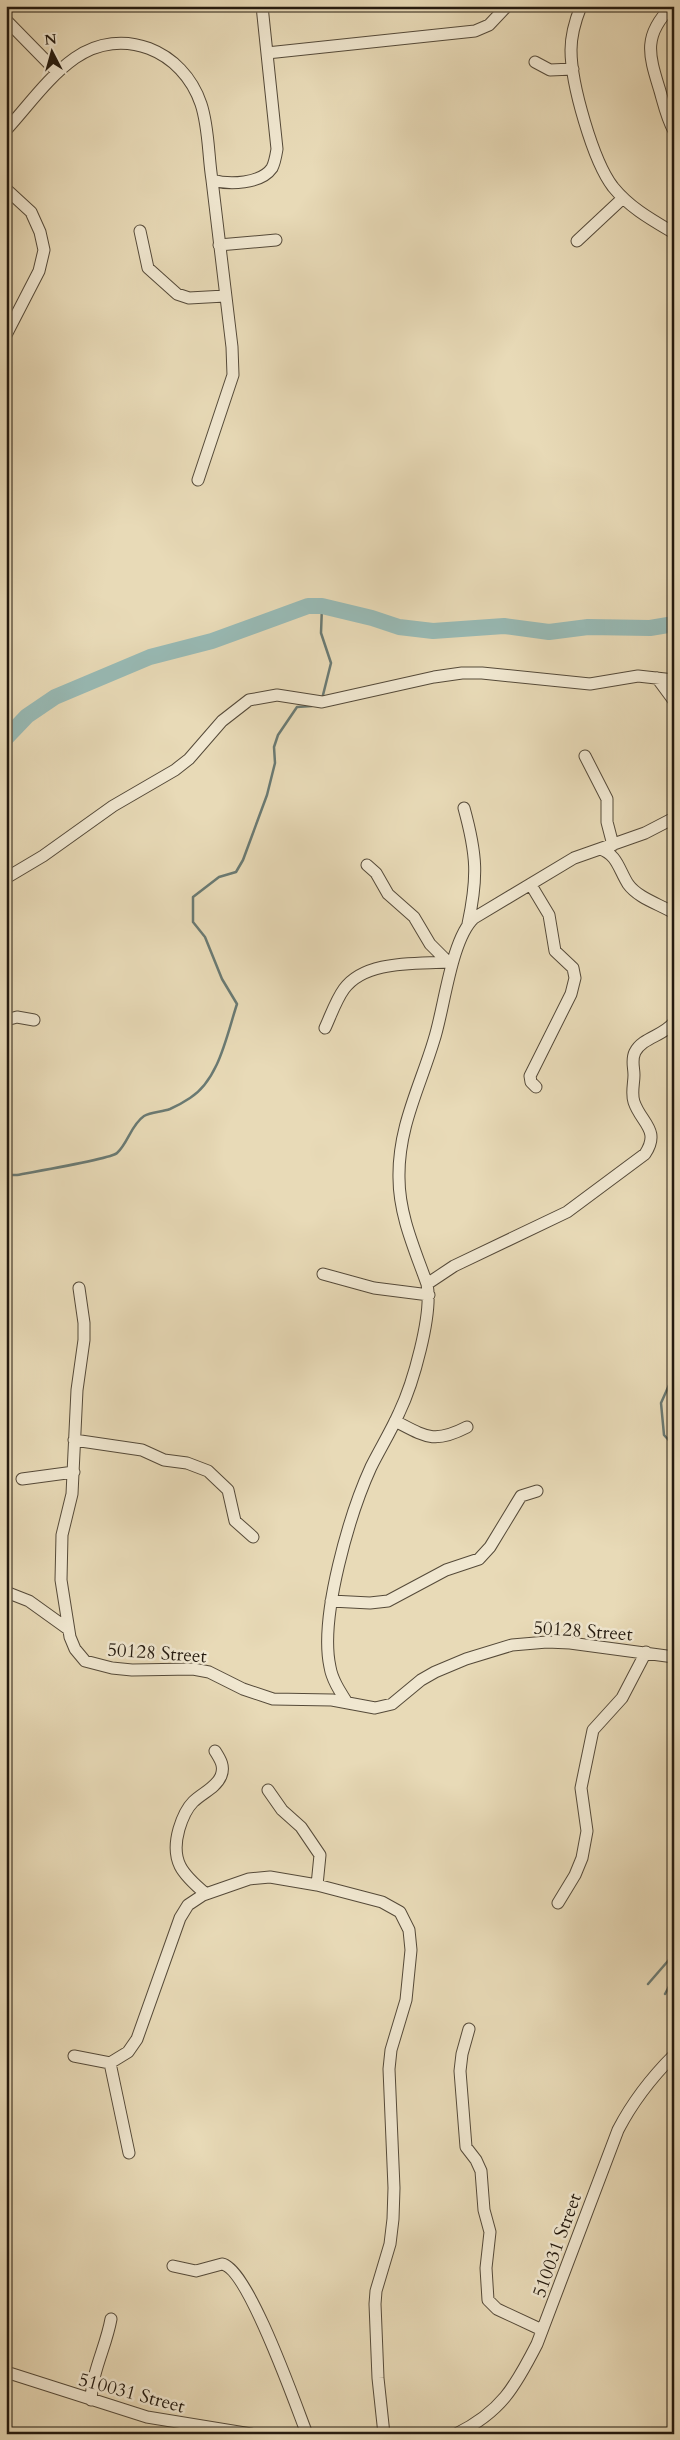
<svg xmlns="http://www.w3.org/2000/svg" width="680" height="2440" font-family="Cardo,serif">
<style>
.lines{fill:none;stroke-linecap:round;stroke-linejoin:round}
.stream{stroke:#6a7a73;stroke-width:2.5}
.river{stroke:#98bab5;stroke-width:16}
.minor-casing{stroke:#554a39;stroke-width:13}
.minor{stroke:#f0e7d0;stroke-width:11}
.labels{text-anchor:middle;stroke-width:5;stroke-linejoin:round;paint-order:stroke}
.street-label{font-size:19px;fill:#241a0f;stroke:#f0e7d0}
</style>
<rect width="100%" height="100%" fill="#e8dab7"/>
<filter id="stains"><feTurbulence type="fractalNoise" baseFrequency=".004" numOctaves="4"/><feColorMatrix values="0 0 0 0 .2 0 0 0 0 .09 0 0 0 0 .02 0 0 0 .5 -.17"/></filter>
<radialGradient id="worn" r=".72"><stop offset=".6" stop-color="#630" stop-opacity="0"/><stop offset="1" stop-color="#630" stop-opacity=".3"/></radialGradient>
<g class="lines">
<path class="stream" d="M322 606 321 633 331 663 322 699
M6 1175H17C32 1172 111 1159 117 1153 128 1143 131 1125 144 1116 151 1112 162 1112 170 1109 177 1106 184 1102 190 1098 219 1080 227 1034 237 1004L222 979 205 937 193 922V897L219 877 236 872 243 860 267 795 275 763 274 747 278 735 297 707 312 706
M6 1259 9 1292 6 1295
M674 1374 661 1403 664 1435 674 1446
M648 1984 674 1954
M665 1994 674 1977"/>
<path class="river" d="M6 738 27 716 55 697 150 657 212 641 308 606H322L372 618 399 627 433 631 504 626 549 632 588 627 650 628 674 624"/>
<defs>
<path id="minor" d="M581 6C575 21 571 34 571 50 571 84 593 161 613 187 630 208 652 220 674 233
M672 6C642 36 649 55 660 91 664 105 667 119 674 131
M6 20 57 72
M267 53 475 31 489 25 507 6
M535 62 550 70 573 69
M6 130C28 106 48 77 75 58 122 25 183 50 201 104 209 128 208 155 212 180 229 185 261 184 272 168 275 162 276 155 277 149L262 6
M6 189 31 212 40 232 44 250 39 271 6 335
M140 231 148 268 177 294 189 298 225 296
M577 241 623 198
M219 245 276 240
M198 480 233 375 232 347 212 180
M657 678 674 701
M585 756 607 799V822L613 845
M464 808C477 855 478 877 468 924
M600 849C617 854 619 870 628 884 638 898 659 904 674 913
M367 865 376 873 388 894 414 917 430 944 451 965
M6 878 43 856 113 806 175 770 189 759 222 721 249 700 277 695 322 702 434 677 462 673H482L590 684 638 676 674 680
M531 885 549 915 555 951 573 968 575 978 571 994 530 1076 531 1082 536 1087
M6 1020 17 1017 34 1020
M325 1028C331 1015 336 1000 344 989 365 960 415 964 447 962
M323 1274 374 1288 429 1295
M427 1284 454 1266 567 1212 645 1154C661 1130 641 1123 634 1102 631 1093 634 1084 634 1075 634 1067 631 1060 635 1052 643 1037 664 1036 674 1022
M79 1288 84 1323V1340L77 1390 72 1494 62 1535 61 1580 70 1637 75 1649 85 1661 112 1668 132 1670 193 1669 209 1672 243 1689 273 1699 332 1700 375 1708 392 1704 421 1680 435 1672 466 1659 512 1645 547 1642 570 1643 674 1657
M395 1421C426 1437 434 1444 467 1427
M74 1440 142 1450 164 1460 187 1463 208 1471 228 1490 235 1521 253 1537
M22 1479 74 1472
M6 1592 29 1601 68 1629
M331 1601 370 1603 388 1601 446 1570 479 1559 490 1547 521 1496 537 1491
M346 1701C339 1690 332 1679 330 1667 319 1617 350 1513 371 1467 380 1449 391 1431 399 1413 413 1384 433 1314 427 1284 415 1250 399 1215 399 1178 398 1127 420 1087 434 1040 444 1010 451 939 474 918L574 858 645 833 674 818
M268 1790 282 1810 301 1827 320 1855 317 1885
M206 1894C182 1874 170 1861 179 1829 182 1819 186 1809 193 1802 202 1793 216 1788 221 1776 225 1766 220 1759 215 1751
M558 1903 575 1875 582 1858 587 1831 581 1788 593 1730 622 1698 646 1652
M469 2029 462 2054 460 2071 466 2147 476 2160 481 2171 484 2210 490 2232 486 2268 488 2300 497 2309 542 2330
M74 2056 110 2063
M129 2153 110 2063 128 2052 137 2039 180 1918 188 1905 203 1895 249 1879 270 1877 317 1885 382 1902 400 1912 409 1930 411 1950 406 2000 391 2050 389 2069 394 2188 393 2219 390 2244 376 2291 375 2304 378 2378 384 2434
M173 2266 196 2271 222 2264C248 2268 296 2406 307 2434
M6 2372 147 2417 251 2434
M91 2400C92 2371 106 2347 111 2319
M456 2434C501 2412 515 2387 537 2344L618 2130C633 2101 651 2078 674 2055"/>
</defs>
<use href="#minor" class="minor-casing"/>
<use href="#minor" class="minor"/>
</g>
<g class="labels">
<g class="street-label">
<text transform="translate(583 1630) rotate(4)" y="7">50128 Street</text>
<text transform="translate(157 1652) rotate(4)" y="7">50128 Street</text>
<text transform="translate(556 2245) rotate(-70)" y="7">510031 Street</text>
<text transform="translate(132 2392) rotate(15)" y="7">510031 Street</text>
</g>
</g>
<rect width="680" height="2440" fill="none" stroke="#e8dab7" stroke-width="25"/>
<rect x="8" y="8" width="665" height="2425" fill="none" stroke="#241a0f" stroke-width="2.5"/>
<rect x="12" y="12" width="655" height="2415" fill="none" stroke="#241a0f"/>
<g transform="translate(52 52) rotate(354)" stroke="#f0e7d0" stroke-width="4" paint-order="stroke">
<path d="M0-4L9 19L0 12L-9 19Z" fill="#241a0f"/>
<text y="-8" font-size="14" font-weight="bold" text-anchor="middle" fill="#241a0f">N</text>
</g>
<rect width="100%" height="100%" filter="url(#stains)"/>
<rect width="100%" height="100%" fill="url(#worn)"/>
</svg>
